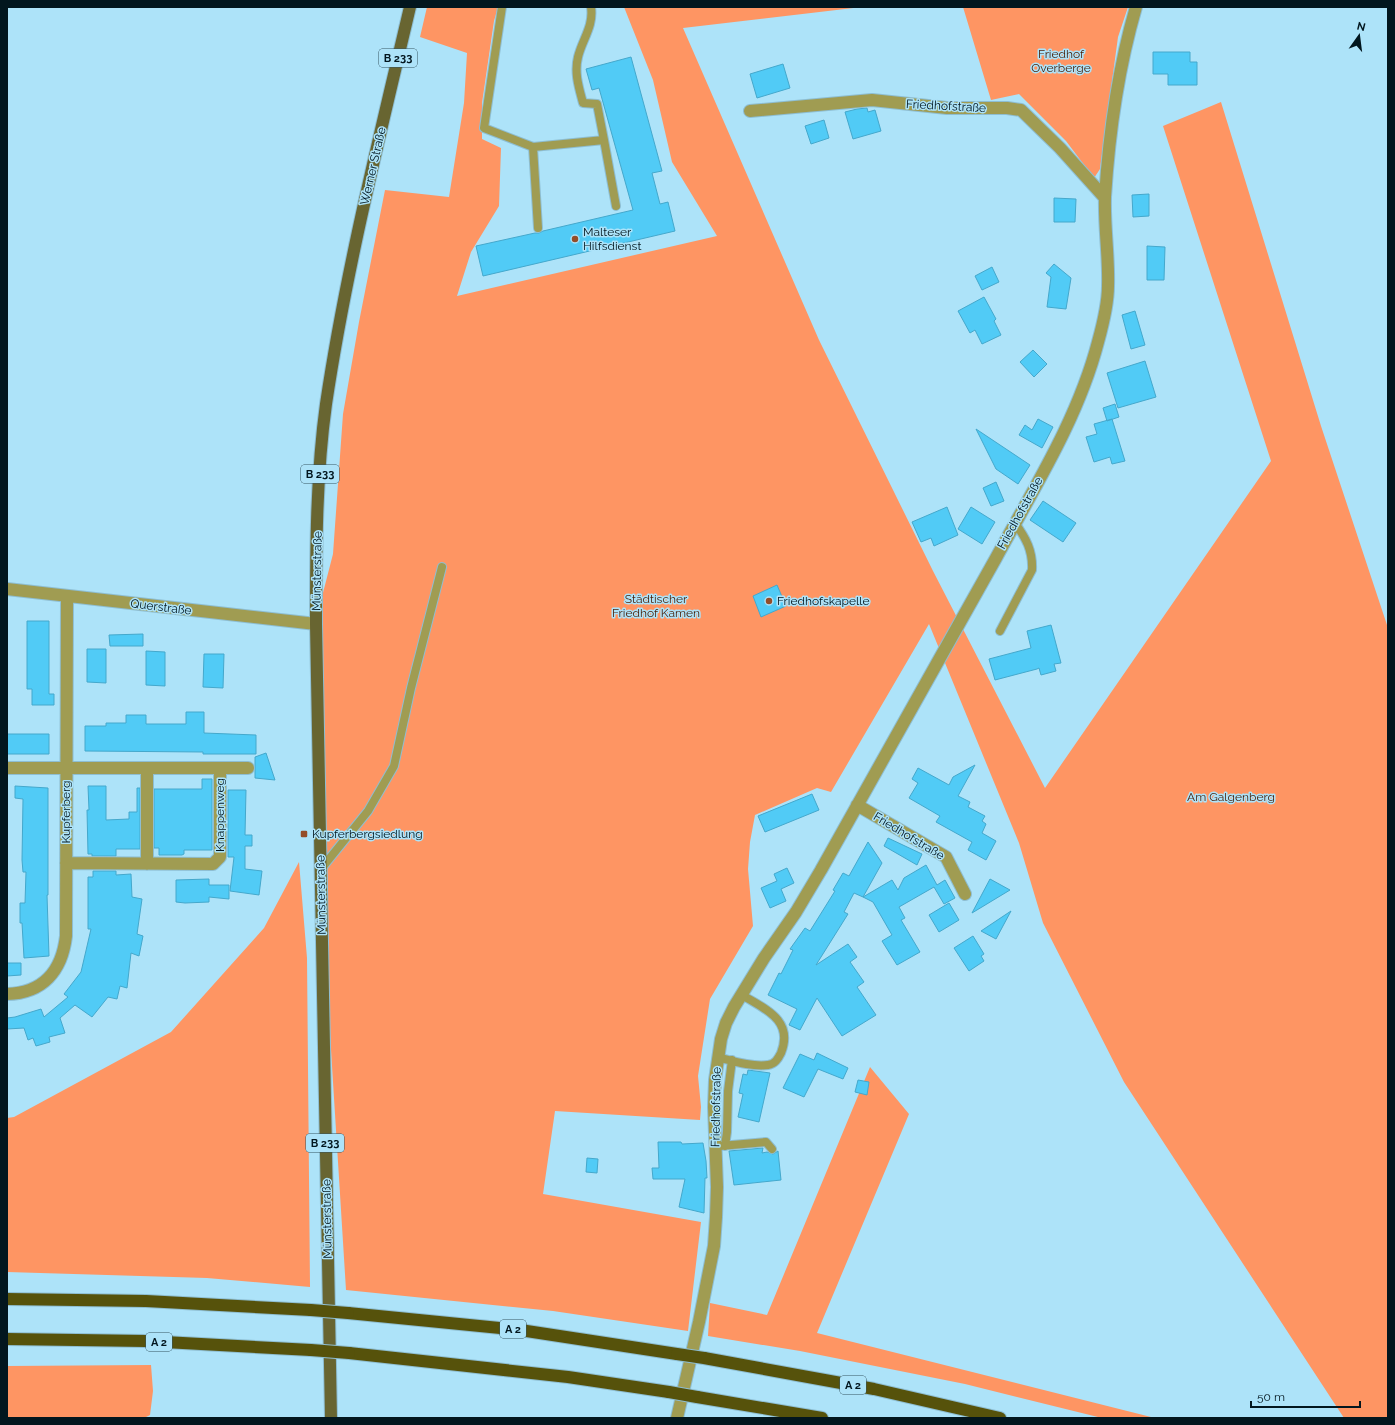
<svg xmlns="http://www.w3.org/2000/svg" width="1395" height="1425" font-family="Raleway,sans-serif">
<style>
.green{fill:#fe9563}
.building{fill:#51cbf6;stroke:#44a8cc}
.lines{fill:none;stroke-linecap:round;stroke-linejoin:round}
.service-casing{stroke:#8ebed2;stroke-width:10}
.minor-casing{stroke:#8ebed2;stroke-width:14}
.primary-casing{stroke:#8ebed2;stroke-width:14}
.motorway-casing{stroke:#8ebed2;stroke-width:14}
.service{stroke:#a09c52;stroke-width:8}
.minor{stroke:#a09c52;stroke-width:12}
.primary{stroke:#686531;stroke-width:12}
.motorway{stroke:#56520b;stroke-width:12}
.motorway-bridge-casing{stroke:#8ebed2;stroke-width:14;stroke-linecap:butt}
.motorway-bridge{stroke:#56520b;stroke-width:12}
.poi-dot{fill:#944d29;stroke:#ade3f9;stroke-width:1.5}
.labels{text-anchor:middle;stroke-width:3;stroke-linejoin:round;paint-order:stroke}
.shield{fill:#ade3f9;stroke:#355460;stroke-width:1}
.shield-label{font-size:11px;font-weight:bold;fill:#02161e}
.park-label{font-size:12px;fill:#481d06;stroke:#ade3f9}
.street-label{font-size:12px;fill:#02161e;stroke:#ade3f9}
.poi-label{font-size:12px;fill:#02161e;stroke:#ade3f9;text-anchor:start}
</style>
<rect width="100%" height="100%" fill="#ade3f9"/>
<path class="green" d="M427 7H498L494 21 482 103V139L501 148 499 206 471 252 457 296 717 236 672 162 653 80 624 7H862L683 28 819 340 933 571 1045 788 1271 461 1163 126 1221 102 1321 426 1388 628V1418H1344L1124 1082 1043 923 1019 843 929 624 831 792 817 788 755 815 750 842 748 869 753 926 710 999 698 1076 701 1107 700 1120 555 1111 543 1194 701 1222 688 1331 553 1311 346 1290 325 954 317 616 333 554 343 414 359 322 385 190 449 197 464 103 467 53 420 37Z
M963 7H1128L1118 37 1100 169 1094 178 1066 141 1019 94 991 100Z
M299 862 307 958 310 1287 207 1278 7 1272V1118L14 1117 171 1032 264 928Z
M870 1067 909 1114 817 1333 1155 1418H1102L965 1384 800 1351 708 1336 710 1303 767 1315Z
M151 1365 153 1391 150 1415 144 1418H7V1366Z"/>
<path class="building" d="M1153 52H1190V62H1197V85H1168V74H1153Z
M631 57 662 171 652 173 660 204 668 202 675 231 483 276 476 246 535 233H539L543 231 633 210 599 88 592 90 586 69Z
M783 64 790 88 757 98 750 74Z
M867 108 868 112 875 110 881 131 853 139 845 112 857 109Z
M824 120 829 138 811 144 805 126Z
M1149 194V216L1133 217 1132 195Z
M1054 198 1076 199 1075 222H1054Z
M1147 246 1165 247 1164 280H1147Z
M1054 264 1071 278 1066 309 1047 307 1051 277 1046 273Z
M992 267 999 282 982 290 975 276Z
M984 297 996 319 994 321 1001 335 982 344 975 330 970 333 958 311Z
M1135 311 1145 345 1131 349 1122 315Z
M1033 350 1047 364 1034 377 1020 362Z
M1145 361 1156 397 1118 408 1107 373Z
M1115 404 1119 417 1107 421 1103 408Z
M1038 419 1053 427 1042 448 1019 435 1025 425 1032 430Z
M1112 419 1125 461 1112 464 1110 457 1094 462 1086 437 1097 434 1094 424Z
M976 429 1030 465 1018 484 996 469Z
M996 482 1004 501 991 506 983 488Z
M1043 501 1076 523 1063 542 1030 520Z
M947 507 958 535 934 546 931 538 921 542 912 522Z
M971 507 995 522 982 544 958 529Z
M777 585 786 606 761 617 753 596Z
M27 621H49V694H54V705H32V689H27Z
M1051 625 1061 663 1054 664 1056 671 1041 675 1039 668 1037 669 995 680 989 659 1031 648 1027 631Z
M143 634V646H110L109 635Z
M87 649H106V683L87 682Z
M146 651 165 652V686L146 685Z
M204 654H224L223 688 203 687Z
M186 712H204V733L256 735V754H203V752L85 751V726H106V723H126V715H146V724H186Z
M7 734H49V754H7Z
M266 753 275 780 255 778V757Z
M975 765 958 796 970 802 968 807 985 816 982 821 986 824 982 833 996 841 986 860 968 850 972 842 936 822 940 816 909 798 918 783 912 779 918 768 949 785 953 777Z
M202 779H212V850H184V854L182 855H159V848H154V789H202Z
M15 786 48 788V895H47L49 956 24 958 22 923H20V903H25L26 872H23L22 860 23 799 15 798Z
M88 786H106V820L129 819V812H137V788H140V849H116V856H92V854H88L87 810H89Z
M228 790H246L245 835H252V846H245V869L262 871 259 895 230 891 234 857H228Z
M812 794 819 810 765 832 758 816Z
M888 838 922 854 917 865 884 846Z
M868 842 882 863 863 897 854 893 844 912 848 914 816 965 848 944 857 957 850 962 864 982 857 987 876 1015 842 1036 817 998 800 1030 789 1025 797 1009 768 995 779 973 781 974 793 950 790 949 805 928 810 931 835 891 833 890 843 873 849 876Z
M926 865 937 885 945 880 955 898 944 904 934 887 899 907 905 918 901 920 920 952 897 965 882 941 892 935 873 902 863 897 892 880 898 890 904 878Z
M787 868 794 883 781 889 786 901 770 908 761 888 777 881 774 874Z
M93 871H116V875L131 874 132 897 142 899 137 934 143 936 139 956 131 953 127 988 120 986 117 999 108 997 92 1017 75 1005 60 1018 65 1033 49 1037 50 1042 36 1046 33 1038 28 1040 24 1028 7 1029V1018L15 1017 41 1009 44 1017 68 997 64 994 81 972 91 929H88V877H93Z
M209 879V885H229V899L209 897V902L185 903 176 902V880Z
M990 879 1010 890 972 913Z
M949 903 959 920 939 932 929 915Z
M1011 911 996 939 981 931Z
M973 936 984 954 981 956 984 961 969 971 954 948Z
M7 963H21V975L7 976Z
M817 1053 848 1068 843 1079 818 1069 804 1097 783 1088 800 1054 814 1060Z
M748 1070 770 1073 759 1122 738 1117 743 1094 739 1093 743 1074 747 1075Z
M858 1080 869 1082 867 1095 855 1092Z
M658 1142H681L682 1144 703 1143 706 1161 707 1178H705L704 1213 679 1207 685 1179H653L652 1168H659Z
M763 1148 762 1153 767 1152 773 1154 778 1151 781 1180 734 1185 729 1151Z
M587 1158 598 1159 597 1173 586 1172Z"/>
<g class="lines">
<defs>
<path id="service" d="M502 7 484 128 533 147 538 228
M591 7C594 26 582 40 578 57 574 73 579 88 583 103L597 104 604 140
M533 147 604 140 616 206
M1000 631 1032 570C1033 551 1026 538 1015 523
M321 869 368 811 394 766 411 688 442 567
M717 1057C733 1061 752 1067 768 1065 775 1064 778 1059 781 1053 794 1020 765 1009 742 995
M720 1146 766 1142 772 1149
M725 1146 727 1132 728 1091 732 1060"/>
<path id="minor" d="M750 111 872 100 947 108H1007L1021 110 1060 148 1105 198
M7 589 316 624
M7 768H248
M857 805 946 857 965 894
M66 863 213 864 220 857V768
M147 864V768
M7 994C43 993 62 971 66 936L67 596
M677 1418 699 1322 714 1246 716 1217 717 1187 714 1107 715 1080 721 1039 726 1023 734 1007 764 958 796 912 821 870C879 766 938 662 996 558 1034 488 1078 419 1098 342 1103 324 1108 304 1108 286 1109 256 1104 227 1105 197 1109 133 1118 69 1136 7"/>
<path id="primary" d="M331 1418 316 624C316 552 316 476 326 404 346 270 379 139 410 7"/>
<path id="motorway" d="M7 1299 146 1301 311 1310
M348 1313 520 1330 677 1354
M7 1339 146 1341 311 1350
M349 1353 568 1377 669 1392
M704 1358 874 1389 1000 1418
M697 1397 822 1418"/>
</defs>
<use href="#service" class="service-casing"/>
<use href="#minor" class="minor-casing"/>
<use href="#primary" class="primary-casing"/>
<use href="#motorway" class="motorway-casing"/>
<use href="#service" class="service"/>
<use href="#minor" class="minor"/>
<use href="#primary" class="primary"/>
<use href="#motorway" class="motorway"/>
<defs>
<path id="motorway-bridge" d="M311 1310 348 1313
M311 1350 349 1353
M677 1354 704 1358
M669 1392 697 1397"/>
</defs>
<use href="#motorway-bridge" class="motorway-bridge-casing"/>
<use href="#motorway-bridge" class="motorway-bridge"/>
</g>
<g class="poi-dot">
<circle cx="575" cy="239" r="4"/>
<circle cx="769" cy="601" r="4"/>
<rect x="300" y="830" width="8" height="8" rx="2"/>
</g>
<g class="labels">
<g class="shield">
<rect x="379" y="49" width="38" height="18" rx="3"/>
<rect x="301" y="465" width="38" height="18" rx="3"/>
<rect x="306" y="1134" width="38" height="18" rx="3"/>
<rect x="500" y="1320" width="26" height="18" rx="3"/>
<rect x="146" y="1333" width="26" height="18" rx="3"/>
<rect x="840" y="1376" width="26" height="18" rx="3"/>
</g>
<g class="shield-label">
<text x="398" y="62">B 233</text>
<text x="320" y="478">B 233</text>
<text x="325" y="1147">B 233</text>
<text x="513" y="1333">A 2</text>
<text x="159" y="1346">A 2</text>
<text x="853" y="1389">A 2</text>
</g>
<g class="park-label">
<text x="1061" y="58">Friedhof<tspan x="1061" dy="14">Overberge</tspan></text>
<text x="656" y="603">Städtischer<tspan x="656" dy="14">Friedhof Kamen</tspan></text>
<text x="1231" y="801">Am Galgenberg</text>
</g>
<g class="street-label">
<text transform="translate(946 106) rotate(3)" y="4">Friedhofstraße</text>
<text transform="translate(373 166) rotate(-77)" y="4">Werner Straße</text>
<text transform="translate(1020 513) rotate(-61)" y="4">Friedhofstraße</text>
<text transform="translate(317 571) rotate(-89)" y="4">Münsterstraße</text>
<text transform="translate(161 607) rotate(7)" y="4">Querstraße</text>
<text transform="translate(66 812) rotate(-90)" y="4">Kupferberg</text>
<text transform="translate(220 815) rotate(-90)" y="4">Knappenweg</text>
<text transform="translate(909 836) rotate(31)" y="4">Friedhofstraße</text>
<text transform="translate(321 895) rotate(-91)" y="4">Münsterstraße</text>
<text transform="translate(716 1107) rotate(-89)" y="4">Friedhofstraße</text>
<text transform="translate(327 1219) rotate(-91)" y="4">Münsterstraße</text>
</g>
<g class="poi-label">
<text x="583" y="236">Malteser<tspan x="583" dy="14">Hilfsdienst</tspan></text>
<text x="777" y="605">Friedhofskapelle</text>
<text x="312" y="838">Kupferbergsiedlung</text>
</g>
</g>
<rect width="1395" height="1425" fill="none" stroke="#02161e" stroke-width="16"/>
<g transform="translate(1359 36) rotate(14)" stroke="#ade3f9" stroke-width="3" paint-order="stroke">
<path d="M0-3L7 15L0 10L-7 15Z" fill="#02161e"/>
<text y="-6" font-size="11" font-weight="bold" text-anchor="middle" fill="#02161e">N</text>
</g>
<path d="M1251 1401v6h109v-6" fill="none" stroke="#02161e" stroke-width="2"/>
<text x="1257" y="1401" font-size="12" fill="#02161e" stroke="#ade3f9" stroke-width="3" paint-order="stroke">50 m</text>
</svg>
